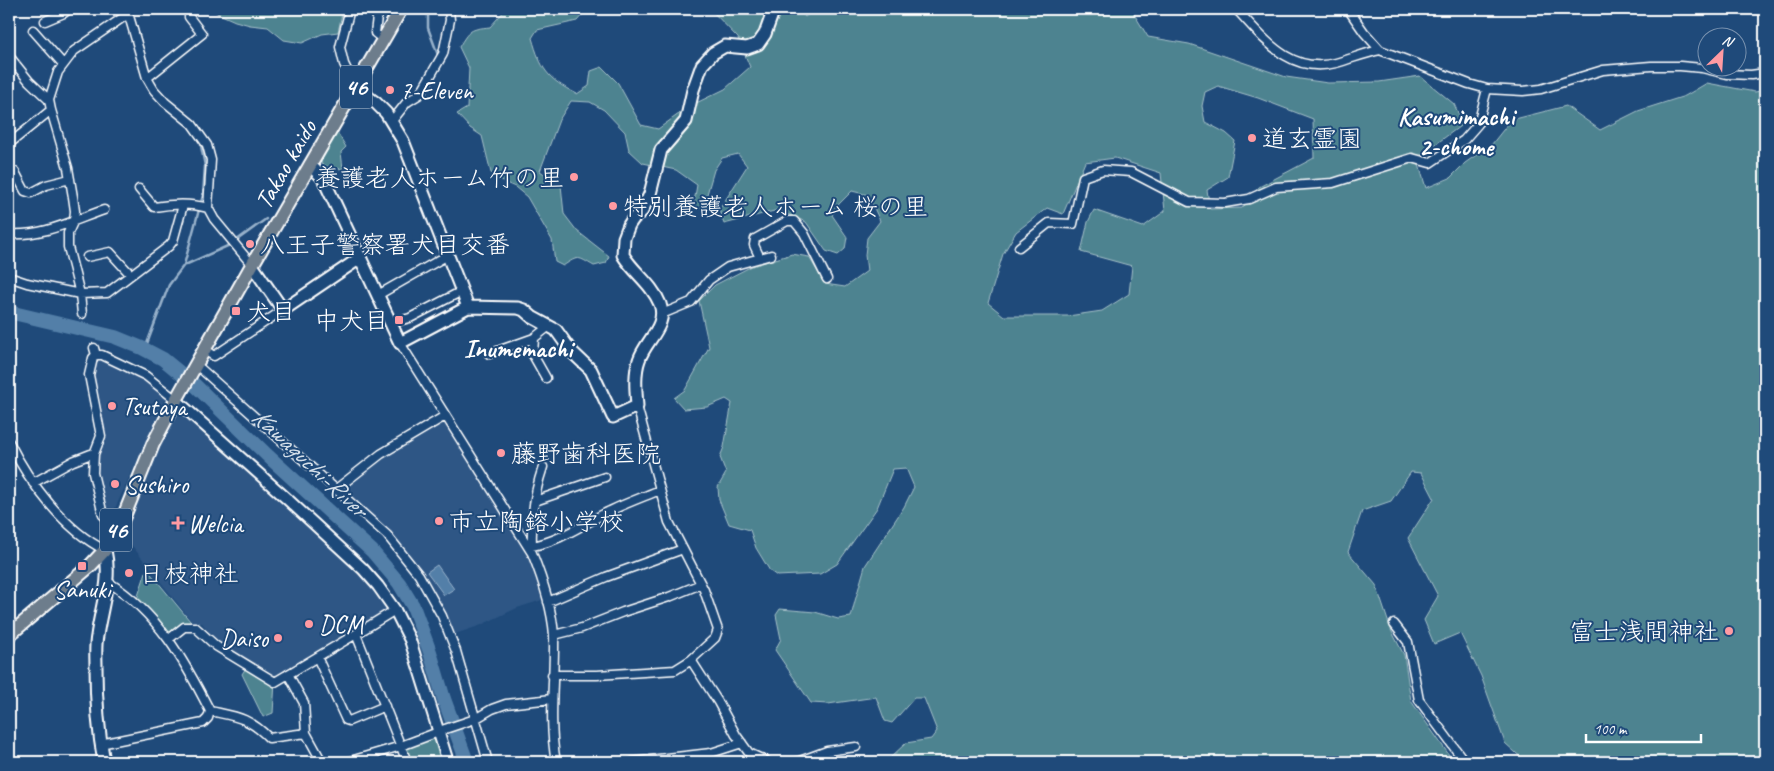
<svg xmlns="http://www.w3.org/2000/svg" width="1774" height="771" font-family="Caveat,'Klee One',sans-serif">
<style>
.built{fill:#2d5685}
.green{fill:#4d8390;stroke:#a6c1c8;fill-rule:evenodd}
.water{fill:#537fa8;stroke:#98b2cb}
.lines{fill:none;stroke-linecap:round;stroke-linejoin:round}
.stream{stroke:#98b2cb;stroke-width:2.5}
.river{stroke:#537fa8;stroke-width:14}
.minor-casing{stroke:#fff;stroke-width:11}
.tertiary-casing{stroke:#fff;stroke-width:14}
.secondary-casing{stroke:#fff;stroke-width:15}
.primary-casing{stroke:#fff;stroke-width:16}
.minor{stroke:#1f4a7a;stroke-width:8}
.tertiary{stroke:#1f4a7a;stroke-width:10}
.secondary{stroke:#1f4a7a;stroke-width:11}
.primary{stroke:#6d7d8c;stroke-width:12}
.poi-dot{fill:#ff9aa2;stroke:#1f4a7a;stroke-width:2}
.labels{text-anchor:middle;stroke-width:4;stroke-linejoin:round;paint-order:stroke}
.shield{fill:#1f4a7a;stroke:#bcc9d7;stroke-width:1}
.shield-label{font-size:24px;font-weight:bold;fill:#fff}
.poi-label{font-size:25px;fill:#fff;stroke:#1f4a7a;text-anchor:start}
.street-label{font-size:25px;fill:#fff;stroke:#1f4a7a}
.neighbourhood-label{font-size:26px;font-weight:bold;fill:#fff;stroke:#1f4a7a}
.water-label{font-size:26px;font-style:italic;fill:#d4dfe9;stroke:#1f4a7a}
</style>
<rect width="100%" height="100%" fill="#1f4a7a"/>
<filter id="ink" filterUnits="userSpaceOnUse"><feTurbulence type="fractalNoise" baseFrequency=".02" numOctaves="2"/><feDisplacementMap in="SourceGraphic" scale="10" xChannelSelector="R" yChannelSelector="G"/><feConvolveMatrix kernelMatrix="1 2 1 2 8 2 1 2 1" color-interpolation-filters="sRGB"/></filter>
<g filter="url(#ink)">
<path class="built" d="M98 357 142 378 156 387 166 398 112 515 106 513 96 476V456L101 437 91 374Z
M181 413 275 497 364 579 390 613 275 682 248 665 214 639 202 623H193L122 533 141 494 163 436 176 414Z
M442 418 474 471 530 558 542 600 517 608 479 626 449 636 442 616 396 547 335 490 381 454Z"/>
<path class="green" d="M212 9H343L338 32 322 34 302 43 284 40 268 27 250 25 235 21 217 13Z
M506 9H582L583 14 577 21 537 30 532 38C541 69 547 79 577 94L589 86 591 71 602 67 618 83 641 125 658 129 690 106 725 89 750 67 738 38 710 9H797L805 17 811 12V9H1131L1148 37 1189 44 1286 77 1328 83 1379 82 1420 76 1454 104 1463 124 1417 158 1426 188 1450 178 1465 163 1492 144 1511 120 1566 106 1600 130 1638 111 1685 96 1707 83 1755 92 1765 90V762H1526L1505 743 1481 676 1460 633 1434 644 1424 620 1438 596 1408 538 1434 498 1421 473 1411 472 1391 501 1362 511 1348 552 1376 585 1391 630 1404 655 1411 701 1454 762H882L890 758 906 743 931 739 937 731 924 698H914L892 723 885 721 876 697 828 704 811 703 775 650 781 639 776 615 780 609 815 612 838 619 851 617 855 601 865 566 904 507 914 487 906 468 893 469 877 508 837 564 820 574 777 576 770 571 756 548 750 530 729 524 719 500 718 487 726 473 720 457 724 447 732 403 726 399 707 407 684 409 674 398 685 390 709 347 699 301 715 285 752 266 792 254 809 257 825 284 845 287 867 271 865 255 867 238 880 221 868 195 852 191 838 205 832 215 847 237 845 249 838 255 826 251 806 222 778 210 724 224 719 210 747 166 738 154 722 158 714 170 703 208H693L697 185 676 170 643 163 629 150 625 132 604 110 590 102 571 101 559 120 540 171 561 185 564 214 577 231 609 256 606 263 594 266C578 257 579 255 563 266L555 262 552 240 527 197 515 187 506 183 491 173 482 136 470 128 457 114 467 108 469 68 459 47C469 30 470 29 490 27ZM1218 86 1258 98 1313 119 1314 158 1259 187 1242 208 1210 209 1207 190 1228 177 1235 141 1226 133 1205 122 1202 106 1205 92ZM1115 158 1161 173 1165 211 1143 227 1094 210 1088 222 1081 252 1132 266 1129 294 1102 311 1068 316H1004L988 303 1003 254 1016 232 1047 208 1063 214 1085 162Z
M337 132 346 147 341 152 343 169 330 168 321 164 322 159Z
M147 569 195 627H184L169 639 136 602Z
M248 665 275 682 273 713 263 717 242 674Z
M434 737 443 762H407L401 746Z"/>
<path class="water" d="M437 565 454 589 444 595 427 572Z"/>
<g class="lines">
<path class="stream" d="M131 9 148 67
M428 9V28L438 55
M237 240 266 219
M185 265 232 244
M145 349 169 285 184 265 203 195 205 166 201 146"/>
<path class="river" d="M9 312 115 337 142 348 163 359 196 386 268 456 372 551 399 583 413 606 430 652 444 699 467 762"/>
<defs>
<path id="minor" d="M127 9 147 78 154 90 165 102 192 124 207 145 211 160 208 208 214 219 252 265
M350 9 340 47 344 64 356 88
M378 9 375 33 384 40
M1236 9C1264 38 1289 75 1336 63 1351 59 1365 53 1380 50
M1348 9 1364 32 1380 50 1469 84 1487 89 1523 91 1541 89 1603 70 1651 66H1680L1702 68 1727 74 1751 75 1765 73
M45 21 64 13 69 9
M33 30 63 64
M9 56 29 81 49 100
M147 78 202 34 189 17
M392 121 407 102 420 94 443 54 450 20 449 9
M9 144 51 110
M15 172 25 191 31 193 46 185 70 179
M139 189 154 207C171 204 191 203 208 208
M9 234C45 236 71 221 104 210
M1019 247 1049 223 1073 224 1083 177 1103 170 1131 172 1189 202 1225 203 1249 199 1276 187 1333 183 1412 158 1430 163 1464 140 1478 124 1487 89
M87 257 110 252 131 275
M760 258 754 245 755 239 787 221H794L804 233 827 279
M9 277 27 283 80 294 107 293 169 246 173 241 183 205
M378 295 448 255
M82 314 80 294 68 247V233L74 220 75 211 73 197 68 168 51 110 49 100 58 72 74 51 128 14
M662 314 691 302 709 280 728 267 771 255
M391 323 410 318 462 291
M534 338 533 355 546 378
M400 343 532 553C542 578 552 608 554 635 555 677 548 720 556 762
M94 348 96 355 93 358 89 375 101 436 94 454 93 473 103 515 118 527
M204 350 214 356 283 310
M489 354 534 338 548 327
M96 355H102L146 376 176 400
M201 369 387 535 419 575 442 616 456 651 488 762
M9 442C29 482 64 530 105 550
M33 483 73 461 91 454H94
M335 490 381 454 445 416
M535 501 605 477
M532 546C561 541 584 523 610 511 626 503 643 497 660 490
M530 547 532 546C531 519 534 493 543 467
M108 582C158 613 184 660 210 711 237 717 248 717 269 738L306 733 322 762
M548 602 606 577 683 549
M395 610 356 634 407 762
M1394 624 1408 642 1419 700 1465 762
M554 635 582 628 623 612 669 597 701 584
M169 639 184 627H195L216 646 275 682 356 634
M317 657 346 720 349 721 385 706
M691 660 718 702 736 735 749 753 768 762
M288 674 304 703 306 733
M552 675H597L675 670 691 660 715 638 718 630 704 590 669 522 637 406
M100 744 203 723 208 718 210 711
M347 762 401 746 433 734 445 729 475 719 492 709 506 704 552 699
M632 762 711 753 742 743
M797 762 827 751 856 747"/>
<path id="tertiary" d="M176 400 286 498 363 569 378 586 395 610 410 640 448 762"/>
<path id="secondary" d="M356 88 376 103 386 113 403 141 468 307
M310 165 323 178 400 343 468 307 518 308 524 310 532 317 556 330 571 351 591 370 613 417 637 406C636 392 634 374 639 360 645 341 668 326 660 304 652 284 634 273 623 255L624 238 629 225 633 219 642 211 650 194 661 150 686 121 693 90 702 65 713 53 725 46 747 48 758 44 765 34 774 9
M252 265 283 310 360 258
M104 762C98 730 96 700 96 667 96 657 95 646 97 636 101 607 112 580 105 550"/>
<path id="primary" d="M9 635 90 566 105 550 124 516 153 444 176 400 252 265 401 9"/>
</defs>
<use href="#minor" class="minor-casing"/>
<use href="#tertiary" class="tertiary-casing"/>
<use href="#secondary" class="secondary-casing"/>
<use href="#primary" class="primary-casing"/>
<use href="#minor" class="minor"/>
<use href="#tertiary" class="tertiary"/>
<use href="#secondary" class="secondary"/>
<use href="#primary" class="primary"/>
</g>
</g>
<g class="poi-dot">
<circle cx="390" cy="90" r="5"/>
<circle cx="1252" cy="138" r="5"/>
<circle cx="574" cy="177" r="5"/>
<circle cx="613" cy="206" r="5"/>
<circle cx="250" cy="244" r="5"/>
<rect x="231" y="306" width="10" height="10" rx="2.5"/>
<rect x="394" y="315" width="10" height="10" rx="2.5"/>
<circle cx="112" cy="406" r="5"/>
<circle cx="501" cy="453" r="5"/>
<circle cx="115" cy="484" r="5"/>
<circle cx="439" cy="521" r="5"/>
<path d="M175.5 515.5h5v5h5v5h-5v5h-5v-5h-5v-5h5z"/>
<rect x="77" y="561" width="10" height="10" rx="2.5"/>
<circle cx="129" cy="573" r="5"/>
<circle cx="309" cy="624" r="5"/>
<circle cx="1729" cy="631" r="5"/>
<circle cx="278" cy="638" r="5"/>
</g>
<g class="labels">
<g class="shield">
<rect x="340" y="65.5" width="32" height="43" rx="4"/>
<rect x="100" y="508.5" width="32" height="43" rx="4"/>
</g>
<g class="shield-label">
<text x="356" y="95">46</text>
<text x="116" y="538">46</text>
</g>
<g class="poi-label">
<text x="400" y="99">7-Eleven</text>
<text x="1262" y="147">道玄霊園</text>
<text x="564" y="186" text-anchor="end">養護老人ホーム竹の里</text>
<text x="623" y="215">特別養護老人ホーム 桜の里</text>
<text x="260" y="253">八王子警察署犬目交番</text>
<text x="246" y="320">犬目</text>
<text x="389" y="329" text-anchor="end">中犬目</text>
<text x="122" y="415">Tsutaya</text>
<text x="511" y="462">藤野歯科医院</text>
<text x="125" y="493">Sushiro</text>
<text x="449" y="530">市立陶鎔小学校</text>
<text x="188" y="532">Welcia</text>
<text x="139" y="582">日枝神社</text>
<text x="82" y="598" text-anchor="middle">Sanuki</text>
<text x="319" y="633">DCM</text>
<text x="1719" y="640" text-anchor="end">富士浅間神社</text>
<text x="268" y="647" text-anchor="end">Daiso</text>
</g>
<g class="street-label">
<text transform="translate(285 164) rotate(-60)" y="9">Takao kaido</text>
</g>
<g class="neighbourhood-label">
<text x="1456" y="125">Kasumimachi<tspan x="1456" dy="30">2-chome</tspan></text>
<text x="518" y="357">Inumemachi</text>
</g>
<g class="water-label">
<text transform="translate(310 462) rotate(43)" y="9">Kawaguchi-River</text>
</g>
</g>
<rect width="1774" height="771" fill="none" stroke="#1f4a7a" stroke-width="30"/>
<rect x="15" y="15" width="1744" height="741" fill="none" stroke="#fff" stroke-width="2" filter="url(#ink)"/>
<g transform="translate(1722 52) rotate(25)"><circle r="24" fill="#1f4a7a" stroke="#7992af"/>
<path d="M0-4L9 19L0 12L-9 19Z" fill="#ff9aa2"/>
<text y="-8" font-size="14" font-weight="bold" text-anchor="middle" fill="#ffffff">N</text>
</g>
<path d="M1586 734v8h115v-8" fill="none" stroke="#ffffff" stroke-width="2.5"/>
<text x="1594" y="734" font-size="15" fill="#ffffff" stroke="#1f4a7a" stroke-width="4" paint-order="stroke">100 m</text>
</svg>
